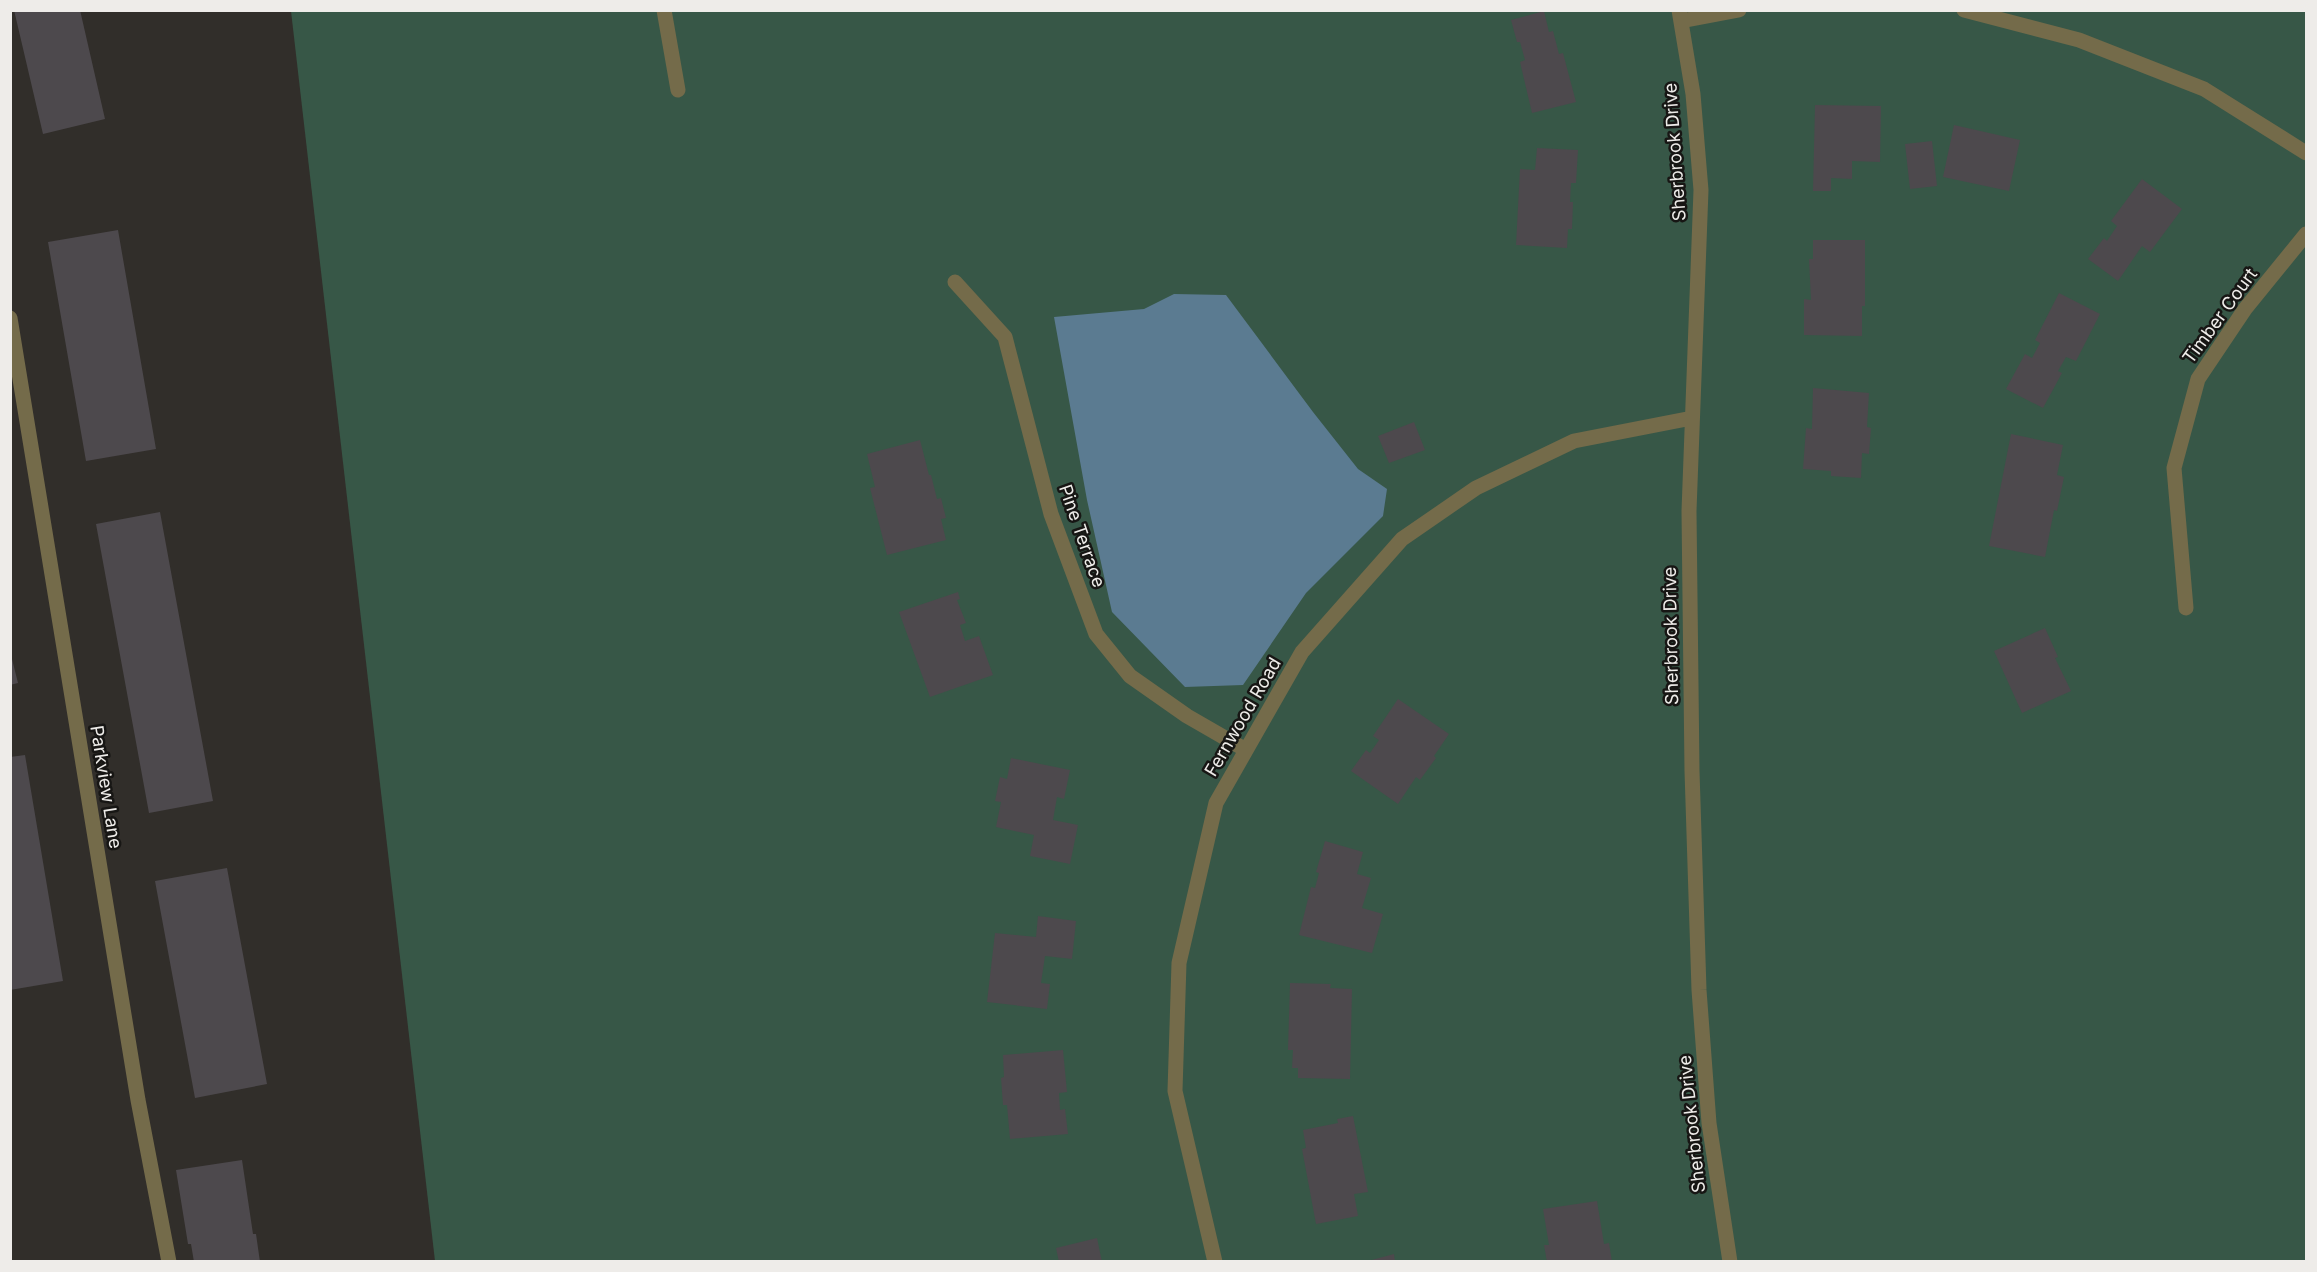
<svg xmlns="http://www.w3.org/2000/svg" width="2317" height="1272" font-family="Inter,sans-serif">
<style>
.green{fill:#375747}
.water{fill:#5b7b91}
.building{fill:#4d494d}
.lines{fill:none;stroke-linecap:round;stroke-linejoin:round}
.minor{stroke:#746b4a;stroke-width:15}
.labels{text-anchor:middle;stroke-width:5;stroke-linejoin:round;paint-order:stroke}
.street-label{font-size:18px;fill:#eeece9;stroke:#171614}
</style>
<rect width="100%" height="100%" fill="#312e2a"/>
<path class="green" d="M291 11H2306V1261H435Z"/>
<path class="water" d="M1174 294 1226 295 1313 412 1358 469 1387 489 1383 516 1306 593 1243 685 1185 687 1112 612 1087 500 1054 317 1144 309Z"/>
<path class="building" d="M14 10H80L105 119 43 134Z
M1544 11 1549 32 1553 31 1559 54 1563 53 1576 102 1532 113 1520 62 1525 60 1520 42H1517L1511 20Z
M1815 105 1881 106 1880 162 1852 161V179L1831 178V191H1813Z
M1954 125 2020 140 2009 191 1943 177Z
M1932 141 1937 186 1910 189 1905 144Z
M1537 148 1578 150 1576 183H1571L1570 202H1573L1572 229H1568L1567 248 1516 245 1520 169 1535 170Z
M2142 179 2182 209 2150 252 2142 246 2118 281 2088 259 2104 238 2107 241 2117 226 2111 221Z
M118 230 156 449 86 461 48 242Z
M1813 240H1865V306H1862V336L1804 335V299L1811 300 1809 259H1813Z
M2059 293 2100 314 2076 361 2066 357 2058 371 2062 373 2043 408 2006 389 2025 354 2032 358 2040 343 2035 340Z
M1813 388 1869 393 1867 427 1871 428 1869 454 1862 453 1861 478 1831 476V471L1803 469 1806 428 1812 429Z
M1414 422 1425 450 1389 463 1378 436Z
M2011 434 2063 445 2057 475 2064 477 2057 511 2054 510 2045 557 1989 546Z
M920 440 929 475H931L937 499 941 498 946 518 941 519 946 540 887 555 870 488 875 487 867 454Z
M160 512 213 801 149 813 96 524Z
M958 592 960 599 957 600 966 623 960 625 965 641 979 636 993 675 930 697 899 612Z
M2045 628 2058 657 2055 658 2071 691 2022 713 1994 651Z
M10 651 18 683 10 685Z
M1398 699 1449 734 1434 756 1436 758 1420 780 1416 777 1398 804 1351 771 1366 750 1370 753 1379 740 1373 736Z
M25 755 63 981 10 990V757Z
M1011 758 1070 770 1064 799 1057 797 1053 820 1078 825 1070 864 1030 856 1034 835 996 827 1001 802 995 801 1000 777 1007 779Z
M1325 841 1363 852 1357 874 1371 878 1362 908 1383 914 1372 953 1299 935 1311 887 1315 888 1319 873 1316 872Z
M227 868 267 1084 195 1098 155 881Z
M1038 916 1076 921 1072 959 1045 956 1041 983 1050 984 1047 1009 987 1002 995 933 1036 937Z
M1290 983 1331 984 1330 988 1352 989 1350 1079 1298 1078V1068H1292L1293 1050H1288Z
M1063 1050 1067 1092 1059 1093 1060 1110 1065 1109 1068 1134 1010 1139 1007 1105H1003L1001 1078 1004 1077 1003 1055Z
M1353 1116 1368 1192 1354 1194 1358 1216 1316 1224 1302 1149 1306 1148 1303 1130 1338 1123 1337 1119Z
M242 1160 253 1234H256L260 1262H194L191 1244H188L176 1170Z
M1597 1201 1604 1244 1609 1243 1612 1262H1547L1544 1245H1549L1543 1209Z
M1097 1238 1102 1262H1059L1056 1248Z
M1394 1254 1395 1262H1369L1368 1261Z"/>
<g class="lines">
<path class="minor" d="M664 10 678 90
M1679 10 1693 94 1701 190 1689 511 1692 771 1699 990 1709 1123 1730 1262
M1964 10 2079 40 2204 89 2306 153
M1681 21 1739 10
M955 282 1005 337 1051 514 1096 634 1130 676 1187 716 1246 750
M10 318 138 1100 169 1262
M2186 608 2174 468 2198 379 2245 309 2306 234
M1215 1262 1175 1091 1179 963 1216 803 1302 652 1402 539 1476 488 1574 441 1692 418"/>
</g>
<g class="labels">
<g class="street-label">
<text transform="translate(1675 152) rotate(-94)" y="6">Sherbrook Drive</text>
<text transform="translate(2220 316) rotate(-54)" y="6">Timber Court</text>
<text transform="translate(1082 536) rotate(71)" y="6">Pine Terrace</text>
<text transform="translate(1671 636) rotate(-91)" y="6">Sherbrook Drive</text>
<text transform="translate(1243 717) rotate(-60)" y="6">Fernwood Road</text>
<text transform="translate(106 787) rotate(81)" y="6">Parkview Lane</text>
<text transform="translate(1692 1124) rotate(-96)" y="6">Sherbrook Drive</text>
</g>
</g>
<rect width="2317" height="1272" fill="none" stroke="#eeece9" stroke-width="24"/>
</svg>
